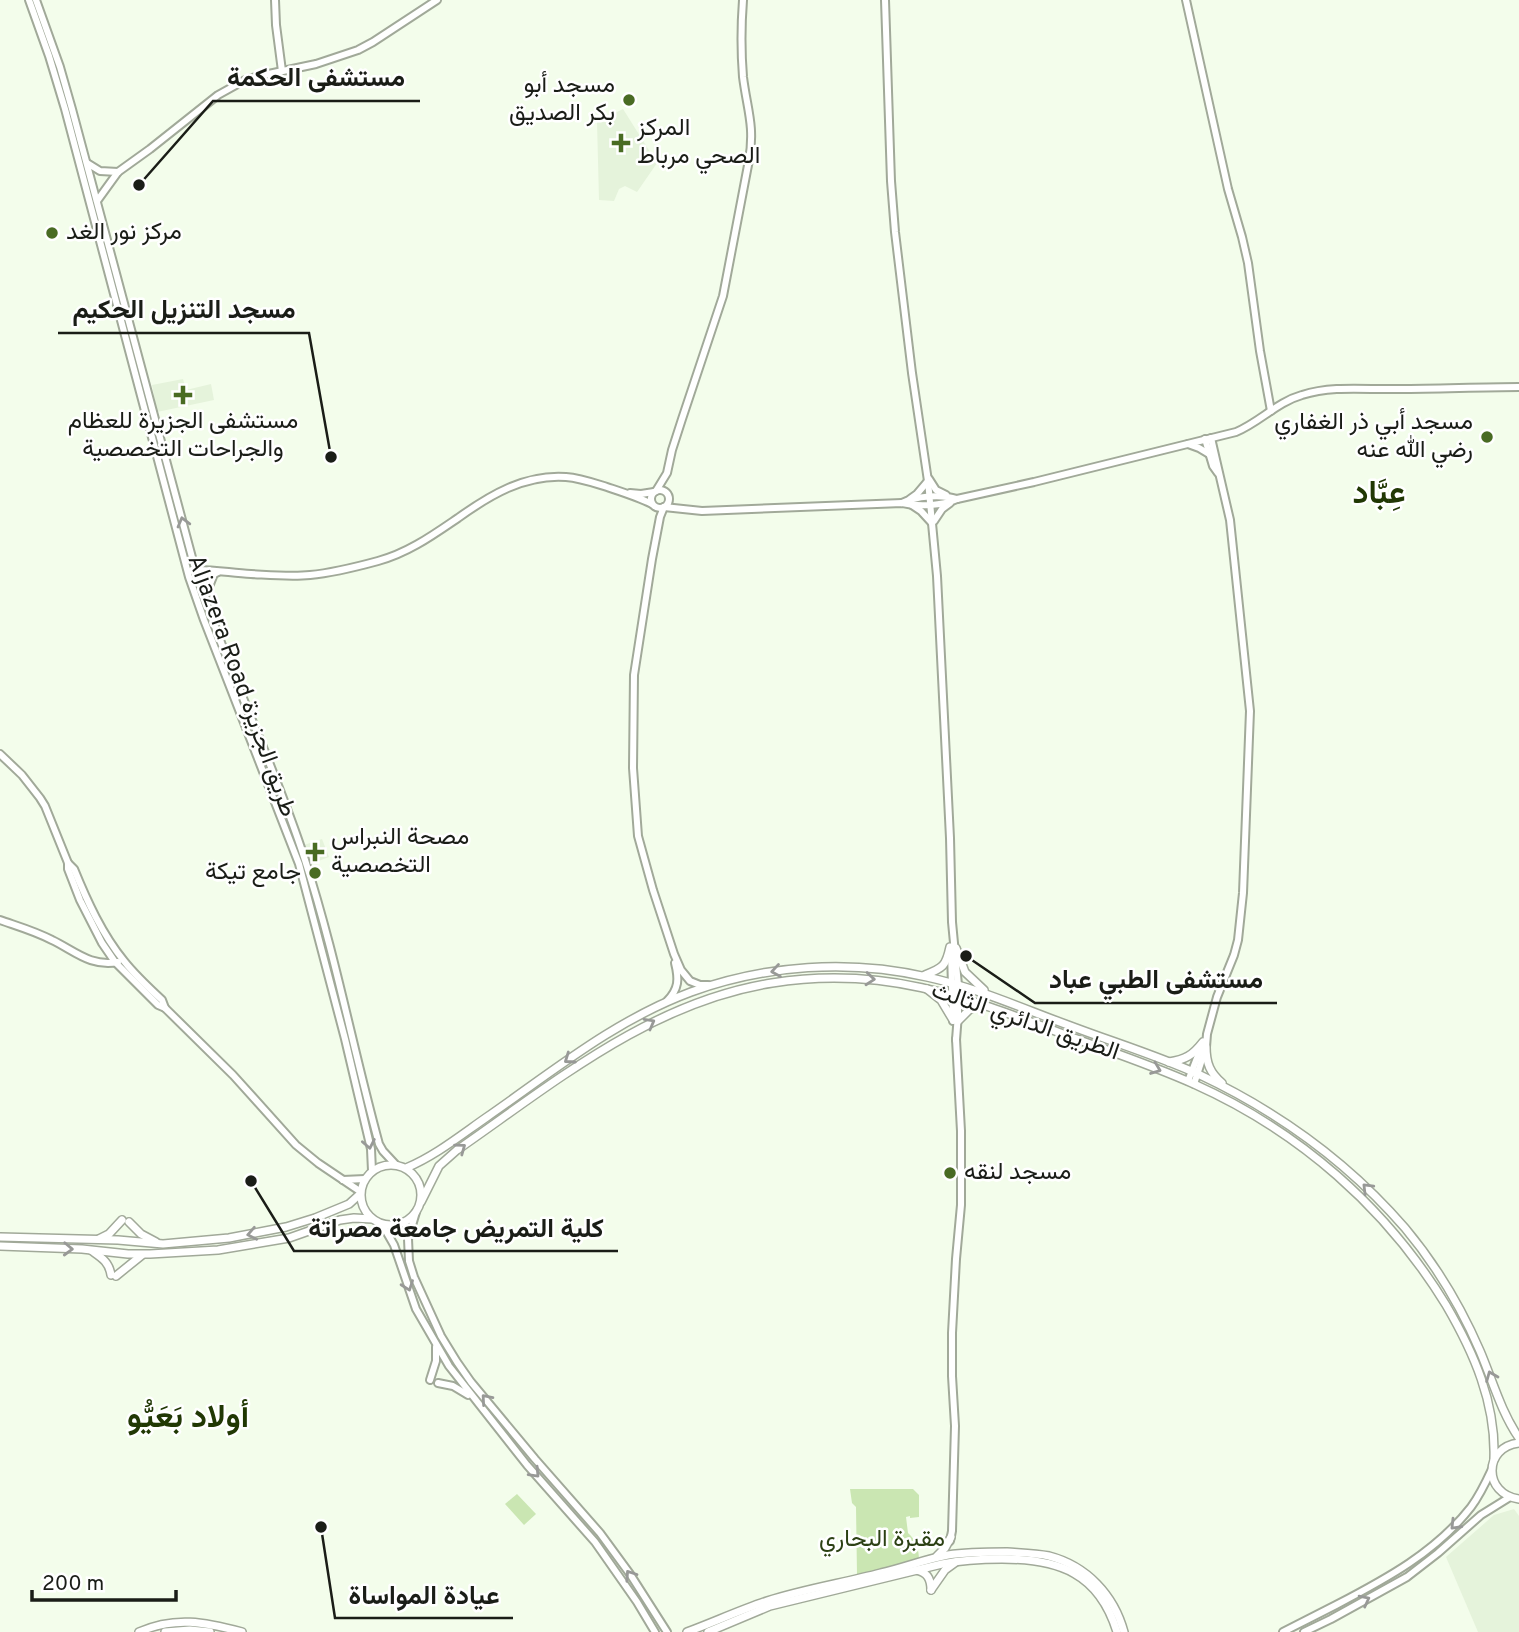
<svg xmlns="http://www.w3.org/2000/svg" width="1519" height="1632" font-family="Overpass,Vazirmatn,sans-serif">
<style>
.built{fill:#e5f3db}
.green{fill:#cae6b2}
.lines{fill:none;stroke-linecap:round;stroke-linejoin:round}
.secondary-casing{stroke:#a1a999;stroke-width:10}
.primary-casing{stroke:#a1a999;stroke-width:10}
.secondary{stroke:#fff;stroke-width:6}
.primary{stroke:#fff;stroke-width:7}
.oneway{stroke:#989997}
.poi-dot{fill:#496b23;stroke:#fff;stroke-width:2.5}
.labels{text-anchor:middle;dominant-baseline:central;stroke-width:5;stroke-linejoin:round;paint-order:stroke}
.poi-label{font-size:24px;fill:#1a1d17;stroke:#fff;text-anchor:start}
.street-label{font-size:24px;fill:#1a1d17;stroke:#fff}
.park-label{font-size:24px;fill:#2c4114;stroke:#fff}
.district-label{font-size:32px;font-weight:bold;fill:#213804;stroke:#fff}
.leader{fill:none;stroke:#1a1d17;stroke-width:2.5}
.callout-dot{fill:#1a1d17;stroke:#fff;stroke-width:2.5}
.callout-label{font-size:26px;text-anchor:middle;font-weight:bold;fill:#1a1d17;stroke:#fff;stroke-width:5;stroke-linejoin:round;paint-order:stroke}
</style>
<rect width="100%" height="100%" fill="#f3fdeb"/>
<g class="built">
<polygon points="623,109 657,163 637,192 625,186 619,189 614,201 599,200 597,122"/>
<polygon points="183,379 186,390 211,384 214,400 157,412 152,385"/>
<polygon points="322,839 329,857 308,865 301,846"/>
<polygon points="1514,1509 1519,1516 1519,1632 1478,1632 1446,1557 1494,1515"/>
</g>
<g class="green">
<path d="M850 1489H913L919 1495V1517L910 1518V1516L906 1517 908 1533C916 1540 919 1549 919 1560L857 1575 856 1507 852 1503Z"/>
<polygon points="517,1494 536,1514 524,1525 505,1504"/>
</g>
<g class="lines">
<defs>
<g id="secondary">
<polyline points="29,0 49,56 65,109 189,577 204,620 299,864 345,1039 371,1149 372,1171"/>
<path d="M36 0 60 67 72 109 197 576C228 672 274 763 305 860 335 953 353 1049 379 1144L383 1151 396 1165"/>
<polyline points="275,0 276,25 282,71"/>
<polyline points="885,0 891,181 895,232 912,373 928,481 937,576 950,838 952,922 958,985 958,1014 956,1040"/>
<polyline points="1186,0 1228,189 1242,237 1248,263 1260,351 1271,411"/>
<polyline points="87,163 100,171 118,172"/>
<polyline points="97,201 118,172 150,149 218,95 245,80 259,76 316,64 358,50 373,42 437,0"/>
<polyline points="1205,439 1213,466 1218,473"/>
<polyline points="1188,444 1199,448 1209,454"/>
<polyline points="929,479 936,490 946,495"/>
<circle cx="660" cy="499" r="9"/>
<path d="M656 491 667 473 672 450 682 419 723 296 749 160C755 126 747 109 743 77 741 52 741 26 743 0"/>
<polyline points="630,493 641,494 654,492"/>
<polyline points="910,499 917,494 928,481"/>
<path d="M902 503C916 496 941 494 957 499"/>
<polyline points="912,505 921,511 932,523"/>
<path d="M664 507 702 511 902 503C918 507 942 506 957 499L1034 482 1236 432C1260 422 1277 402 1302 395 1334 385 1367 390 1399 389 1439 389 1479 387 1519 387"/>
<polyline points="664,507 660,517 652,559 634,675 633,768 638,836 653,890 674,954 681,970 690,981 700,985 708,985"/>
<polyline points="934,521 942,509 950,503"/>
<path d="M192 570C212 569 231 573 251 574 270 575 291 577 310 575 332 573 356 567 378 561 408 553 433 535 458 518 490 495 525 474 566 477 580 478 594 483 607 487 622 492 638 497 652 504"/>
<polyline points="196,576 214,574 218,572"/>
<polyline points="205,597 214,574"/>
<polyline points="0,754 22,775 40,798 45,806 68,863 68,869 80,900 102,943 115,962 158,1005 165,1008 233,1075 296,1145 318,1163 361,1192"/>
<path d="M68 863 74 869C87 901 102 934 124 961 135 975 149 988 162 1000L165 1008"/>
<path d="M0 920C17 926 35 931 52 940 75 951 90 967 118 962"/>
<polyline points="951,952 953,1021"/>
<path d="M667 1001C679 989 679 979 675 963"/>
<polyline points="1188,1081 1202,1045"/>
<polyline points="1194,1084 1206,1047 1207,1034 1217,997 1234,955 1238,940 1243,893 1250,711 1230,520 1211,438"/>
<polyline points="343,1180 365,1179"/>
<polyline points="416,1212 408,1239 409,1261 414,1277 441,1336 457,1362 471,1382 535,1459 600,1533 630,1574 667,1632"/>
<polyline points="382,1224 394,1245 416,1309 449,1366 527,1465 595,1542 637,1602 655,1632"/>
<polyline points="430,1380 436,1361 436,1347"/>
<polyline points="438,1383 453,1386 468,1395"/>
<polyline points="950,1541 952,1531 955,1426 952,1376 952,1333 956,1259 961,1205 961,1131 956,1039"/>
<path d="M1283 1632C1301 1623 1318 1614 1336 1605 1386 1579 1436 1552 1471 1507 1480 1495 1486 1482 1492 1469"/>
<polyline points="1304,1632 1331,1619 1407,1577 1438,1553 1481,1515 1510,1497"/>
</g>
<g id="primary">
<polyline points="956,948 965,972 984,990"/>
<path d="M925 975C943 968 946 966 950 947"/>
<polyline points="927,989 941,1000 953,1020"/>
<polyline points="958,1021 970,1009 983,1005"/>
<path d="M1206 1047C1206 1063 1210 1073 1222 1083"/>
<path d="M1169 1062C1185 1060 1193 1055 1203 1042"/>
<circle cx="391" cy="1195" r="30"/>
<path d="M406 1168C435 1156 461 1135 487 1117 552 1072 615 1020 691 992 766 965 849 959 927 977 978 988 1026 1010 1076 1028 1116 1043 1158 1056 1198 1074 1277 1111 1348 1162 1405 1228 1436 1265 1461 1307 1480 1351 1492 1379 1501 1412 1519 1438"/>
<path d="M421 1202 439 1166 457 1150C555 1082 651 1002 772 983 886 965 968 998 1071 1037 1112 1052 1154 1066 1194 1084 1299 1131 1386 1207 1446 1305 1474 1353 1496 1403 1494 1459"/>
<polyline points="129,1222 141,1234 156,1242"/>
<polyline points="0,1237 118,1240 163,1244 229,1238 286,1227 315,1218 349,1204 360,1194"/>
<polyline points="99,1239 109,1234 122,1220"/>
<polyline points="0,1246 82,1249 128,1254 150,1254 218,1250 289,1238 340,1220 354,1218 372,1219"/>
<path d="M92 1251C102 1258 109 1262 111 1275"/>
<polyline points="116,1276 142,1255"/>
<path d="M1519 1443C1483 1447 1483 1494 1519 1499"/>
<polyline points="937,1556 945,1548 951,1537"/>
<path d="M916 1570C928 1572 931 1580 931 1590"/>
<polyline points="931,1590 945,1570 956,1562"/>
<path d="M139 1632C175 1616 205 1622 242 1632"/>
<polyline points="165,1632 190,1630 210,1632"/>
<path d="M687 1632C714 1622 740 1610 767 1601 804 1589 843 1583 881 1573 903 1568 926 1559 948 1555 967 1552 987 1552 1007 1552 1021 1553 1035 1553 1049 1556 1087 1566 1114 1595 1124 1632"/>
<path d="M708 1632 770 1606 942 1564C962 1560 982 1559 1002 1559 1059 1559 1099 1573 1117 1632"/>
</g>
</defs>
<use href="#secondary" class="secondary-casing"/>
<use href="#primary" class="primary-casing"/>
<use href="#secondary" class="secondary"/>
<use href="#primary" class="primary"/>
</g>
<defs><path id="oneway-chevron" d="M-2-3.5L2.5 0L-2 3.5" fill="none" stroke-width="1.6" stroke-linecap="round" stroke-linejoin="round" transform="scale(1.75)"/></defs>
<g class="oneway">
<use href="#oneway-chevron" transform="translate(183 522) rotate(-105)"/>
<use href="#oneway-chevron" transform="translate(776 971) rotate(171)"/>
<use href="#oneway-chevron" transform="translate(870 979) rotate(5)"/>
<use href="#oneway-chevron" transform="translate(650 1023) rotate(-29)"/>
<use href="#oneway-chevron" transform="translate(569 1059) rotate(145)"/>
<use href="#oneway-chevron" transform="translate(1156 1069) rotate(21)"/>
<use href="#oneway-chevron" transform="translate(369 1144) rotate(79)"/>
<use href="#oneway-chevron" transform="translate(461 1148) rotate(-36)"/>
<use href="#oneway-chevron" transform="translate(1367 1188) rotate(-135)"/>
<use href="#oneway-chevron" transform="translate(252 1234) rotate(169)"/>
<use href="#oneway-chevron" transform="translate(68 1249) rotate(2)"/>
<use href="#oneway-chevron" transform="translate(408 1286) rotate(70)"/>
<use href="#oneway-chevron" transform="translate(1491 1376) rotate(-112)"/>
<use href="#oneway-chevron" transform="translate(486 1399) rotate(-131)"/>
<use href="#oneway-chevron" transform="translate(535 1473) rotate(47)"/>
<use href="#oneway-chevron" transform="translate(1455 1525) rotate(134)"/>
<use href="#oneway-chevron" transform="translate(630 1575) rotate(-124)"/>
<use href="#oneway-chevron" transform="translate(1365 1600) rotate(-27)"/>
</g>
<g class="poi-dot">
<circle cx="629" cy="100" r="7"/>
<path d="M617.5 132.5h7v7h7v7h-7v7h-7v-7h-7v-7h7z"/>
<circle cx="52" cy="233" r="7"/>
<path d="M179.5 384.5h7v7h7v7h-7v7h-7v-7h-7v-7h7z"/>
<circle cx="1487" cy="437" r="7"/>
<path d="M311.5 841.5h7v7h7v7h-7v7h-7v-7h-7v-7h7z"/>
<circle cx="315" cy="873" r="7"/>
<circle cx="950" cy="1173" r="7"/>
</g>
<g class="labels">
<g class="poi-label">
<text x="615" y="86" text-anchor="end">مسجد أبو<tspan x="615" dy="28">بكر الصديق</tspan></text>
<text x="637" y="129">المركز<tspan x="637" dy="28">الصحي مرباط</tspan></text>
<text x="66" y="233">مركز نور الغد</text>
<text x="183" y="422" text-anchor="middle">مستشفى الجزيرة للعظام<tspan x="183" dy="28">والجراحات التخصصية</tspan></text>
<text x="1473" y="423" text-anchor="end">مسجد أبي ذر الغفاري<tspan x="1473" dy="28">رضي الله عنه</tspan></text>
<text x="331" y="838">مصحة النبراس<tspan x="331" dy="28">التخصصية</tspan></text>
<text x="301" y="873" text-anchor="end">جامع تيكة</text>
<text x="964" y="1173">مسجد لنقه</text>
</g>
<g class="street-label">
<text transform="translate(241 686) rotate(70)">Aljazera Road طريق الجزيزة</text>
<text transform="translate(1025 1022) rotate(19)">الطريق الدائري الثالث</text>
</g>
<g class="park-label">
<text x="882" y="1540">مقبرة البحاري</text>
</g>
<g class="district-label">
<text x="1379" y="495">عِبَّاد</text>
<text x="188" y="1419">أولاد بَعَيُّو</text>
</g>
</g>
<path class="leader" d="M139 185L213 101H420M331 457L309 333H58M966 956L1035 1003H1277M251 1181L294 1251H618M321 1527L335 1618H513"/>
<g class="callout-dot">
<circle cx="139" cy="185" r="7"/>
<circle cx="331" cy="457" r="7"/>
<circle cx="966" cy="956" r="7"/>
<circle cx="251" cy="1181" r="7"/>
<circle cx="321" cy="1527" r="7"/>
</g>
<g class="callout-label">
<text x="316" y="86">مستشفى الحكمة</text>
<text x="184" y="318">مسجد التنزيل الحكيم</text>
<text x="1156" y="988">مستشفى الطبي عباد</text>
<text x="456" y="1237">كلية التمريض جامعة مصراتة</text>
<text x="424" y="1604">عيادة المواساة</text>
</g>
<path d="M32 1590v10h144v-10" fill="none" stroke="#1a1d17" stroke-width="3.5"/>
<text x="42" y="1590" font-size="21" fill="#1a1d17" stroke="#ffffff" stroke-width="5" paint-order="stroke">200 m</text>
</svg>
